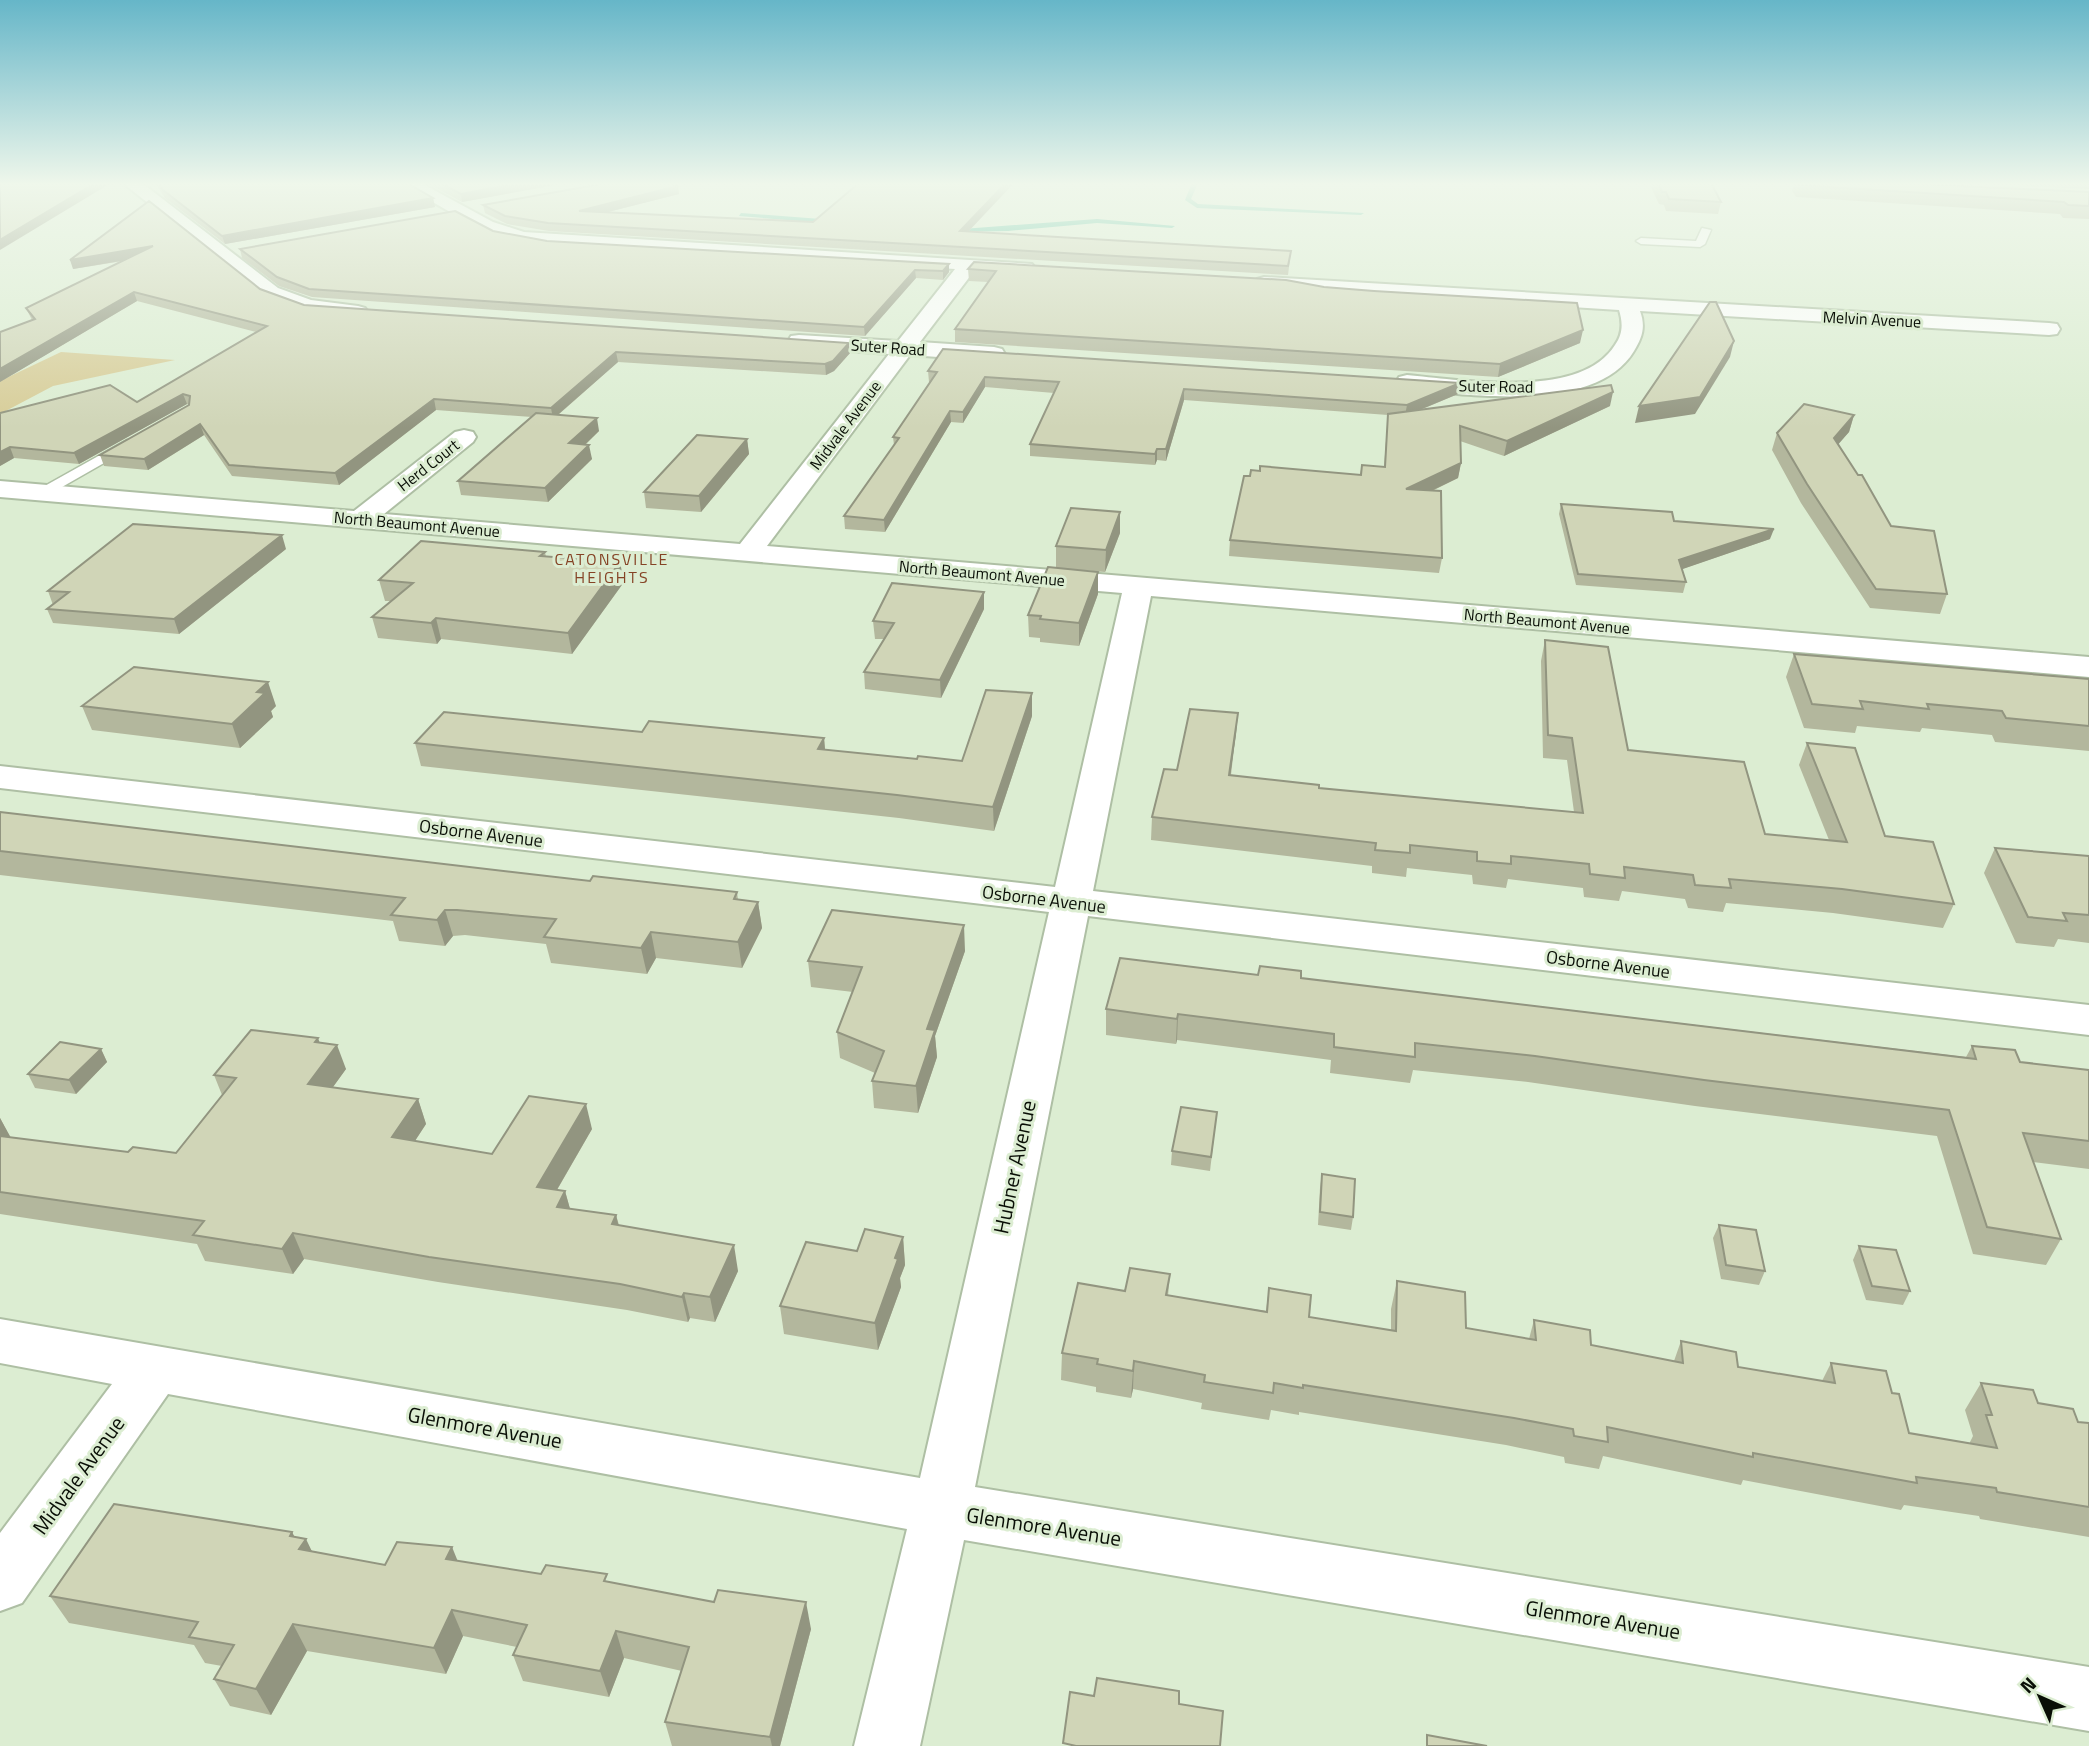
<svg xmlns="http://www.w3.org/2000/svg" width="2089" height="1746" font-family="'Titillium Web',sans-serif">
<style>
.green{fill:#d7cc97}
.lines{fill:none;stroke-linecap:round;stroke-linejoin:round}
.stream{fill:#44b997;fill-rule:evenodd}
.lane-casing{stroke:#aebfa4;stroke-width:3}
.street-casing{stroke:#aebfa4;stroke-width:4}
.lane{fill:#fff;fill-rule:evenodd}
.street{fill:#fff;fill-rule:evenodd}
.wall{fill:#b3b79d}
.shaded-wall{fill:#929580}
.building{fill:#d0d5b7;stroke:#929580;stroke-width:2}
.labels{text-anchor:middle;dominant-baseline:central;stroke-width:6;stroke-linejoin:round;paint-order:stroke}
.far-street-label{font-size:16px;fill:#090e06;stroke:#dcedd2}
.far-neighbourhood-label{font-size:16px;letter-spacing:2px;fill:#854325;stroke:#dcedd2}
.street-label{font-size:18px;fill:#090e06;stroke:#dcedd2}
.near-street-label{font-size:21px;fill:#090e06;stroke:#dcedd2}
</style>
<rect width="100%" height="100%" fill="#dcedd2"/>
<polygon class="green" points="61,352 175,360 53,386 0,414 0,381"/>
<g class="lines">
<g class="stream">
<polygon points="1192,183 1198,183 1191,199 1198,204 1364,213 1361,215 1197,208 1185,200"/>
<polygon points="741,213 834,220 837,222 834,224 739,216"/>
<polygon points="1097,219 1175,226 1172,228 1097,223 1008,231 952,232 949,230"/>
</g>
<defs>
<g id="lane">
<polygon points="1702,228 1711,230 1705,244 1700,247 1641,244 1636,241 1641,238 1696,241"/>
<polygon points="127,440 134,444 132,447 48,495 42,497 34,492"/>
</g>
<g id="street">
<polygon points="123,183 142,183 278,288 311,300 358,306 365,308 368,312 365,316 358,318 307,312 264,296"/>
<polygon points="400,183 421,183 493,222 524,232 1032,264 1035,268 1032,272 1025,274 974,271 920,342 994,347 1002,349 1005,354 1002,359 994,361 910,355 767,546 2089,657 2089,677 1151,596 1093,891 2089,1005 2089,1035 1088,916 975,1487 2089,1667 2089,1731 964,1540 920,1746 854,1746 907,1529 168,1394 22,1603 0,1611 0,1533 112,1384 0,1363 0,1319 920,1478 1049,912 0,788 0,766 1055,887 1122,593 0,497 0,481 354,511 455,432 464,430 473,432 476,437 473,442 384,514 740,544 889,354 799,347 791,346 788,341 791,336 799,335 898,341 955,269 522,242 481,230"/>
<path d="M1264 277 2049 323 2057 324 2060 329 2057 334 2049 335 1640 311C1646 327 1642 338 1634 351 1596 414 1470 395 1407 389L1399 387 1396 382 1399 377 1407 375C1463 380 1581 400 1615 345 1623 334 1623 323 1619 310L1257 287 1254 283 1257 279Z"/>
</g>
</defs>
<use href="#lane" class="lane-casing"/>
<use href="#street" class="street-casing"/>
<use href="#lane" class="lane"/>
<use href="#street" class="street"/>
</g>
<g class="wall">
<polygon points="155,183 407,183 433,198 435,207 225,244 165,198"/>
<polygon points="427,183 566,183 462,202"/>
<polygon points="859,183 1014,183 968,232 1291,251 1288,275 549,231 507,224 485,213 483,205 678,186 679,194 608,212 813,222"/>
<polygon points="1649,183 1711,183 1721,202 1718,214 1666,211 1664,205 1659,204"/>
<polygon points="1794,183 1897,183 2089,192 2089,219 2063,218 2060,214 1796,197 1792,191"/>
<polygon points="1966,183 2089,183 2089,189"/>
<polygon points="149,201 260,289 304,305 850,353 834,371 826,375 618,362 558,415 599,431 585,445 592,459 548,502 461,495 458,481 532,417 436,410 339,485 232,476 204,435 148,470 104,466 100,455 189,405 187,404 79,464 14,458 0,466 0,413 137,402 256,332 137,301 0,382 0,332 32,320 26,308 123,261 73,269"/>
<polygon points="493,231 547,241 949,264 949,272 943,280 916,278 865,336 312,297 279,286 242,258 240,249"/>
<polygon points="974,262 1580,343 1498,377 955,342 955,329 988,282 969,281 968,269"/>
<polygon points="928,371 1458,394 1420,410 1610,406 1504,456 1460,441 1461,463 1458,478 1432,491 1442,558 1439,573 1229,556 1230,540 1360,474 1362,465 1384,467 1388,415 1184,400 1166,461 1157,460 1155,465 1030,456 1030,444 1054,393 985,387 963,423 951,422 885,532 845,529 844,516 894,445 893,437 930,382 929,382"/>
<polygon points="1854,415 1849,432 1838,444 1891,526 1947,594 1940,614 1870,608 1801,503 1772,450 1777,433"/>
<polygon points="747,439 749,454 701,512 646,508 644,492"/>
<polygon points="1561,504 1674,521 1770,539 1682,569 1686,582 1683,593 1576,585 1559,514"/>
<polygon points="1120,512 1120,533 1105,572 1056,568 1056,546"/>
<polygon points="286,549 179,634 53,623 47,609 53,605 48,591"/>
<polygon points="545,552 546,557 624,582 572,654 441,639 437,644 378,638 372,617 392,601 385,601 379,580"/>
<polygon points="984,592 984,609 941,698 865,689 864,672 884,639 875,639 873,621"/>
<polygon points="1098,594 1079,646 1040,642 1040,638 1029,637 1028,615"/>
<polygon points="1545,640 1628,750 1765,834 1829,840 1799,765 1807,743 1885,836 1954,904 1943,928 1833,913 1726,903 1723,912 1688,908 1685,899 1622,891 1619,901 1584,897 1583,888 1508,879 1506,888 1473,884 1472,875 1407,868 1406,877 1372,873 1372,866 1151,840 1152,817 1177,770 1238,713 1231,775 1319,788 1574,812 1567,760 1543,758 1541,661"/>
<polygon points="1794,654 2089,679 2089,751 1995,742 1992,735 1922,728 1920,732 1857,726 1855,733 1804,728 1786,677"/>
<polygon points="82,706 276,706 271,711 273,717 240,748 92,730"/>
<polygon points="1032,716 994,831 899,818 421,766 415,743 642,732 824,738 825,750 917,759 962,761"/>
<polygon points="0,812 590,881 737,892 738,900 758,902 762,928 742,968 656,958 647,974 551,963 546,944 465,935 453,936 445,946 399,941 393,921 0,875"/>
<polygon points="1995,848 2089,856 2089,943 2058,939 2054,947 2016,943 1984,873"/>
<polygon points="965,951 935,1036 937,1057 918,1113 874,1108 872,1081 875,1073 840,1058 837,1032 853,992 811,987 808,961"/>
<polygon points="1258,975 1301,978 1966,1057 1972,1046 2020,1062 2089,1070 2089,1169 2033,1162 2061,1239 2046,1265 1973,1254 1937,1136 1695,1106 1528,1082 1413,1070 1410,1083 1330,1073 1331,1060 1177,1040 1176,1044 1106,1035 1106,1009"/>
<polygon points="319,1043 346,1069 333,1087 418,1099 426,1124 415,1141 492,1154 592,1129 557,1190 565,1191 570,1209 616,1215 619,1225 738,1271 715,1322 690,1318 688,1322 627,1310 438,1282 304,1259 293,1274 205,1261 197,1244 0,1214 0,1118 10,1137 128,1152 176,1153 222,1095 214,1075"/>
<polygon points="101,1049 107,1062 76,1094 35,1088 28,1074"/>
<polygon points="1217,1112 1210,1171 1171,1165 1172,1151"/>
<polygon points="1322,1174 1353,1217 1351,1230 1318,1225 1320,1188"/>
<polygon points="1719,1225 1765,1271 1759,1285 1721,1279 1713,1238"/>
<polygon points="903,1237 905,1265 900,1278 901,1287 878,1350 784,1334 780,1306 857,1251"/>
<polygon points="1859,1246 1910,1291 1903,1305 1866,1300 1853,1260"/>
<polygon points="1170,1274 1168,1296 1266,1311 1269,1288 1309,1317 1391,1331 1391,1309 1397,1281 1466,1328 1529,1339 1534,1320 1591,1345 1674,1361 1681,1341 1738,1367 1822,1381 1831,1363 1892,1393 1909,1433 1970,1443 1970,1442 1973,1436 1965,1410 1981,1383 2038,1403 2078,1422 2089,1423 2089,1537 1980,1519 1979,1516 1904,1505 1901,1510 1743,1480 1741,1485 1603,1456 1599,1469 1565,1463 1564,1457 1506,1445 1299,1412 1299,1415 1271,1410 1269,1420 1201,1409 1202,1403 1133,1389 1131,1398 1096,1392 1096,1387 1061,1380 1062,1353 1125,1291"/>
<polygon points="292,1532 294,1536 312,1551 385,1565 458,1561 541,1574 609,1582 811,1629 780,1746 672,1746 665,1722 682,1671 624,1658 609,1697 523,1681 513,1655 517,1647 463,1636 446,1674 307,1651 271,1715 230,1706 214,1679 222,1666 205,1663 194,1645 69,1623 50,1596"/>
</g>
<g class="shaded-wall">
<polygon points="95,183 111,183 0,250 0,240"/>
<polygon points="520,183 566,183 462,202 461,194"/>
<polygon points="1006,183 1014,183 960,240 960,231"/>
<polygon points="678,186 679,194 580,219 579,211"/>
<polygon points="433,198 435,207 225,244 222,236"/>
<polygon points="153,246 156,255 73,269 70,260"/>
<polygon points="949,264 949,272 943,280 943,271"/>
<polygon points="915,270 916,278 865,336 864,327"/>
<polygon points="134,292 137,301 0,382 0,369"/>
<polygon points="1583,330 1580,343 1498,377 1500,364"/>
<polygon points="1734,341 1730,357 1695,414 1635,423 1639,406"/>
<polygon points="849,343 850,353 834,371 826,375 825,364"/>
<polygon points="616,352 618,362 553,419 551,408"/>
<polygon points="985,377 985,387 963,423 963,412"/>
<polygon points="1460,383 1458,394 1405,416 1407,405"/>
<polygon points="1184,389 1184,400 1166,461 1166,449"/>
<polygon points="1613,392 1610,406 1504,456 1507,441"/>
<polygon points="183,394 187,404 79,464 74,453"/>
<polygon points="434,399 436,410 339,485 335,473"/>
<polygon points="950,411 951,422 885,532 884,520"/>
<polygon points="1854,415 1849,432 1829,455 1834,438"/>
<polygon points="597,418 599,431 572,457 569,443"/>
<polygon points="200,424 204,435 148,470 144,459"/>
<polygon points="747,439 749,454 701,512 699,496"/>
<polygon points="589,445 592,459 548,502 545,488"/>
<polygon points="10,447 14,458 0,466 0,452"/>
<polygon points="1157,449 1157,460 1155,465 1155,454"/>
<polygon points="1461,463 1458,478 1404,504 1406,489"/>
<polygon points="1120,512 1120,533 1105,572 1106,550"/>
<polygon points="1774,529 1770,539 1677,571 1679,560"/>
<polygon points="282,535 286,549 179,634 174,619"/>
<polygon points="620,562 624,582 572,654 568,633"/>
<polygon points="1098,572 1098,594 1079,646 1079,623"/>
<polygon points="984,592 984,609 941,698 940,680"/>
<polygon points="436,618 441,639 437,644 431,623"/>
<polygon points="268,682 276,706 271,711 273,717 240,748 232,724 257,692"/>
<polygon points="1032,693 1032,716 994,831 993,807"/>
<polygon points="1238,713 1236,735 1227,798 1229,775"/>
<polygon points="824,738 826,761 818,749"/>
<polygon points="758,902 762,928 742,968 738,942"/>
<polygon points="445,910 453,936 445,946 437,920"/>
<polygon points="964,925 965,951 935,1036 937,1057 918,1113 916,1086 927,1029"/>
<polygon points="651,932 656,958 647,974 641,948"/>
<polygon points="1178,1014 1177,1040 1176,1044 1177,1019"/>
<polygon points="318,1038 326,1060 337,1045 346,1069 317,1109 308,1084 315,1042"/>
<polygon points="101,1049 107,1062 76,1094 69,1080"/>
<polygon points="418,1099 426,1124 401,1162 392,1137"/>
<polygon points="586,1104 592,1129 544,1212 537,1187"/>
<polygon points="0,1118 11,1138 0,1149"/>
<polygon points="565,1191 572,1216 557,1207"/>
<polygon points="616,1215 622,1240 612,1224"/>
<polygon points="293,1233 304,1259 293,1274 282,1249"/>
<polygon points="903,1237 905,1265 900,1278 901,1287 878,1350 875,1323 895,1258"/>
<polygon points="734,1245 738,1271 715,1322 710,1297"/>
<polygon points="684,1293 690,1318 688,1322 682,1297"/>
<polygon points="1134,1361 1133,1389 1131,1398 1133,1371"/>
<polygon points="292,1532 300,1548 306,1539 319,1566 305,1561 290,1536"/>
<polygon points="452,1547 463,1574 446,1559"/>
<polygon points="806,1602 811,1629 780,1746 772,1746 770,1737"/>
<polygon points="452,1610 463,1636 446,1674 434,1648"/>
<polygon points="293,1624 307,1651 271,1715 256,1689"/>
<polygon points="616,1631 624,1658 609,1697 600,1671"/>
</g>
<g class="building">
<polygon points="0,183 95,183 0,240"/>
<polygon points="158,183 407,183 433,198 222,236 163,190"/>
<polygon points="440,183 520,183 461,194"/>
<polygon points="607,183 669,183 678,186 579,211 813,222 859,183 1006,183 960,231 1291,251 1288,266 548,223 505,216 483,205"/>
<polygon points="1658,183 1711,183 1721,202 1669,199 1666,192 1662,192"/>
<polygon points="1798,183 1897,183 2089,192 2089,206 2068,205 2064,202 1799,185"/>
<polygon points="149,201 260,289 304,305 849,343 833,361 825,364 616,352 551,408 434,399 335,473 229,465 200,424 144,459 100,455 189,405 190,396 183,394 74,453 10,447 0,452 0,413 110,385 137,402 267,326 134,292 0,369 0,332 35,319 26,308 153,246 70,260"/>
<polygon points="455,211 493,231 547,241 949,264 943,271 915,270 864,327 309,289 277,277 240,249"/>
<polygon points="974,262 1286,280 1324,287 1374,291 1577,303 1583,330 1500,364 955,329 996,271 968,269"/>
<polygon points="1710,302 1716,302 1734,341 1700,397 1639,406"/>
<polygon points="943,349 1460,383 1407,405 1184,389 1166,449 1157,449 1155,454 1030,444 1059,382 985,377 963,412 950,411 884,520 844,516 899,438 893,437 937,372 928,371"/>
<polygon points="1611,385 1613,392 1507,441 1460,426 1461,463 1406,489 1441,491 1442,558 1230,540 1244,476 1250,476 1251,470 1260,471 1260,466 1361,475 1362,465 1385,467 1388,414"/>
<polygon points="1804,404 1854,415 1834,438 1858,475 1862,475 1891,526 1934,531 1947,594 1876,589 1807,484 1777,433"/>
<polygon points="536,413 597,418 569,443 589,445 545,488 458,481"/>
<polygon points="697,435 747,439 699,496 644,492"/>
<polygon points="1561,504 1672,512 1674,521 1774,529 1679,560 1686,582 1578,574"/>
<polygon points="1071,508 1120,512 1106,550 1056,546"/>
<polygon points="133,524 282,535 174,619 47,609 69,592 48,591"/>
<polygon points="421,541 545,552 540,556 620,562 568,633 436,618 431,623 372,617 413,583 379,580"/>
<polygon points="1048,567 1098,572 1079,623 1040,619 1041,616 1028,615"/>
<polygon points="892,583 984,592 940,680 864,672 894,623 873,621"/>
<polygon points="1545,640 1608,647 1628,750 1744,762 1765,834 1847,842 1807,743 1855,748 1885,836 1933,842 1954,904 1842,889 1729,879 1731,888 1695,885 1693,875 1624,867 1625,878 1590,874 1589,864 1511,856 1511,864 1477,861 1477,852 1410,845 1410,853 1375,850 1376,843 1152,817 1164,769 1177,770 1190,709 1238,713 1229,775 1319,785 1319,788 1583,813 1572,738 1548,735"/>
<polygon points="1794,654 2089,679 2089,726 2006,718 2002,711 1927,704 1929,709 1860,701 1863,709 1812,704"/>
<polygon points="134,667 268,682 257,692 265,693 232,724 82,706"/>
<polygon points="986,690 1032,693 993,807 897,795 415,743 444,712 642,732 649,721 824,738 818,749 917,759 918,756 962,761"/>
<polygon points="0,812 590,881 593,876 737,892 734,899 758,902 738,942 651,932 641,948 544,937 556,919 457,910 445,910 437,920 391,915 405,898 0,851"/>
<polygon points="1995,848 2089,856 2089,915 2063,913 2067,921 2028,917"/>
<polygon points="832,910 964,925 927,1029 935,1030 916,1086 872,1081 884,1051 837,1032 862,967 808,961"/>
<polygon points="1120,958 1258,975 1260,966 1301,971 1301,978 1976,1059 1972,1046 2015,1050 2020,1062 2089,1070 2089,1141 2023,1133 2061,1239 1987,1227 1949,1110 1704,1080 1535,1056 1415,1043 1415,1057 1334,1047 1334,1034 1178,1014 1177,1019 1106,1009"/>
<polygon points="251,1030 318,1038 315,1042 337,1045 308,1084 418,1099 392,1137 492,1154 529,1096 586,1104 537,1187 565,1191 557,1207 616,1215 612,1224 734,1245 710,1297 684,1293 682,1297 620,1284 429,1257 293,1233 282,1249 193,1235 204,1221 0,1192 0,1136 128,1152 133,1147 176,1153 236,1078 214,1075"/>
<polygon points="60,1042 101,1049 69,1080 28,1074"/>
<polygon points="1181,1107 1217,1112 1211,1157 1172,1151"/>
<polygon points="1322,1174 1355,1179 1353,1217 1320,1212"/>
<polygon points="1719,1225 1756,1230 1765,1271 1726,1265"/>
<polygon points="865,1229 903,1237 895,1258 898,1259 875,1323 780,1306 806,1242 857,1251"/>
<polygon points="1859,1246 1896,1250 1910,1291 1872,1286"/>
<polygon points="1130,1268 1170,1274 1166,1295 1267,1312 1269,1288 1311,1295 1309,1317 1396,1331 1397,1281 1465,1292 1466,1328 1536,1340 1534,1320 1590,1330 1591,1345 1683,1363 1681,1341 1736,1352 1738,1367 1835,1383 1831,1363 1886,1371 1892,1393 1899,1394 1909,1433 1997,1448 1986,1415 1992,1415 1981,1383 2033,1390 2038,1403 2073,1409 2078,1422 2089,1423 2089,1507 1997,1492 1996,1488 1916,1477 1917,1483 1753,1453 1753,1457 1607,1427 1608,1442 1574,1436 1573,1429 1514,1418 1303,1385 1303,1388 1274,1383 1273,1393 1204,1382 1205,1375 1134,1361 1133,1371 1097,1364 1098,1359 1062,1353 1078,1283 1125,1291"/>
<polygon points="114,1504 292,1532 290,1536 306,1539 299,1549 385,1565 397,1542 452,1547 446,1559 541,1574 546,1565 607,1574 604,1581 714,1602 718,1590 806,1602 770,1737 665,1722 689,1647 616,1631 600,1671 513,1655 527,1625 452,1610 434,1648 293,1624 256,1689 214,1679 234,1645 189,1637 198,1622 50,1596"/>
<polygon points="1097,1678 1179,1691 1179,1704 1223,1711 1220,1746 1076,1746 1063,1743 1070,1692 1094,1696"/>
<polygon points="1427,1735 1487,1746 1427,1746"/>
</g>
<linearGradient id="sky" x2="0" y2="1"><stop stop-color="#66b6c8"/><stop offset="0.43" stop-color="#eff7eb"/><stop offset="1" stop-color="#eff7eb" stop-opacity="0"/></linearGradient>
<rect width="2089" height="428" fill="url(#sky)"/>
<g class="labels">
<g class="far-street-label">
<text transform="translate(1872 319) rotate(3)">Melvin Avenue</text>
<text transform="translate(888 347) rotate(4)">Suter Road</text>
<text transform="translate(1496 386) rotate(1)">Suter Road</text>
<text transform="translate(845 425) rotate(-53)">Midvale Avenue</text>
<text transform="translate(428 465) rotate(-38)">Herd Court</text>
<text transform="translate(417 524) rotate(5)">North Beaumont Avenue</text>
<text transform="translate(982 573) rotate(5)">North Beaumont Avenue</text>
<text transform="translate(1547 621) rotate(5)">North Beaumont Avenue</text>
</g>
<g class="far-neighbourhood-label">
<text x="612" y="559">CATONSVILLE<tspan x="612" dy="18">HEIGHTS</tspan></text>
</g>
<g class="street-label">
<text transform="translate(481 833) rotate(7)">Osborne Avenue</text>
<text transform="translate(1044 899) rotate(7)">Osborne Avenue</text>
<text transform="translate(1608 964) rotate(7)">Osborne Avenue</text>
</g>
<g class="near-street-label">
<text transform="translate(1014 1167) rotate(-78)">Hubner Avenue</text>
<text transform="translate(485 1427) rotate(10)">Glenmore Avenue</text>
<text transform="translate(78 1475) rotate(-54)">Midvale Avenue</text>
<text transform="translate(1044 1526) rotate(9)">Glenmore Avenue</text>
<text transform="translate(1603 1619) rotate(9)">Glenmore Avenue</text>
</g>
</g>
<g transform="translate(2040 1697) rotate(315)" stroke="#dcedd2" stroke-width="5" paint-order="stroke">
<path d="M0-5L12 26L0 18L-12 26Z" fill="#090e06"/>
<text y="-10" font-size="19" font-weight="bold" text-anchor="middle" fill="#090e06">N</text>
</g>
</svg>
